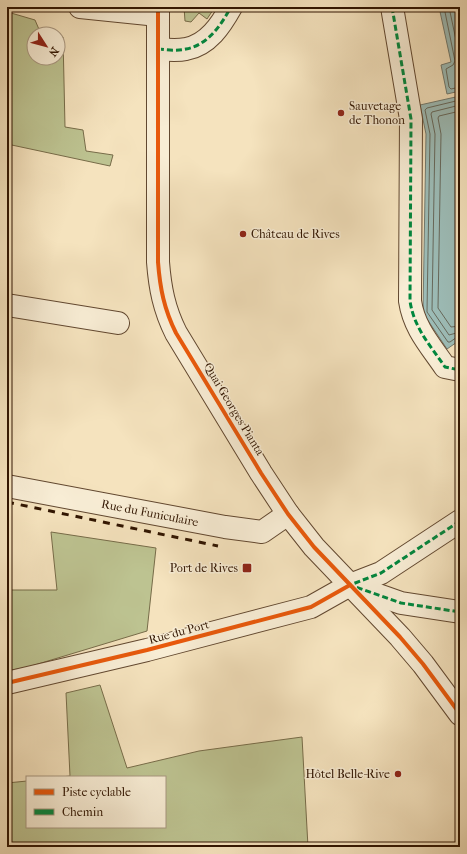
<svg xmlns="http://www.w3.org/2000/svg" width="467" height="854" font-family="'IM FELL French Canon',serif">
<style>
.green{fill:#bdc391;stroke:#776c49}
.water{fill:#9dbdb8;stroke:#727a6f}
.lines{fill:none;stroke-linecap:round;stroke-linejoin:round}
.shore{stroke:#67695c;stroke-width:1}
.pedestrian-casing{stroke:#624830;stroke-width:24}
.minor-casing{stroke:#624830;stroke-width:24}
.pedestrian{stroke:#f8edd5;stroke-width:22}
.minor{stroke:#f8edd5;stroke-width:22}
.rail{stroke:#311501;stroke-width:3;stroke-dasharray:7 7;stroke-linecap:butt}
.quiet{stroke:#00873e;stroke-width:3;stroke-dasharray:6 3;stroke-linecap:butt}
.cycleway-casing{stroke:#f8edd5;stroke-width:6}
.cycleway{stroke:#e8590c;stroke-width:4}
.poi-dot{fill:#8f2418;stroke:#f8edd5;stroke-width:1.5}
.labels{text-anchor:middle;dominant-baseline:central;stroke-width:3;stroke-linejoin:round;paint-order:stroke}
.poi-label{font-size:12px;fill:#311501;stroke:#f8edd5;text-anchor:start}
.street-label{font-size:12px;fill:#311501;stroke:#f8edd5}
</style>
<rect width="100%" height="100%" fill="#f5e3be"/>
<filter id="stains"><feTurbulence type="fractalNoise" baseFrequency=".005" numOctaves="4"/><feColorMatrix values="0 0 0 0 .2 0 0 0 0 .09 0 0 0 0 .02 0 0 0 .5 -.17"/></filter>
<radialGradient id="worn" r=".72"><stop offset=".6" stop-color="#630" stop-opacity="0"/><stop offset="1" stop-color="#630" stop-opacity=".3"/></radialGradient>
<g class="green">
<polygon points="184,7 215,7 207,19 199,13 191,22 185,21"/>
<polygon points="11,13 35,20 41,34 34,34 34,58 58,58 58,37 63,37 65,127 83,130 86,151 113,155 110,166 7,144 7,69 9,69"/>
<polygon points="51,532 156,548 147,631 28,667 7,671 7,590 57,590"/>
<polygon points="100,685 127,768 199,751 302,737 308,847 7,847 7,783 27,781 27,827 165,827 165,777 61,777 70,776 66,693"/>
</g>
<g class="water">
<polygon points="439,7 460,7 460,91 447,94 441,65 451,62"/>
<polygon points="460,96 460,340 447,349 423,313 426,134 420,105"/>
</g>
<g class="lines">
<g class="shore">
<polyline points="444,7 455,61 453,65 446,69 449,87 451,89 460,87"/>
<polyline points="449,7 460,59"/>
<polyline points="460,100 427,108 425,110 430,134 427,312 448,342 450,342 457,337 460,337"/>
<polyline points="460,105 432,112 431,114 435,134 432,310 449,335 460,332"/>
<polyline points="460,111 439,116 438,118 441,134 438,308 451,327 460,326"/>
</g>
<defs>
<g id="pedestrian">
<path d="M392 7 411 119 410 301C414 328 430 345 445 367L460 370"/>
<polyline points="460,521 381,573 350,585 401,603 460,612"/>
</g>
<g id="minor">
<polyline points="80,7 158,15"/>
<path d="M158 7V262C160 288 164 309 176 333L261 473 288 514 314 547 400 637 423 664 460 714"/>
<path d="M158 49C167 50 177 51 186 49 208 45 221 25 231 7"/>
<polyline points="7,305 118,323"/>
<polyline points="7,486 225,527 262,532 288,514"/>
<polyline points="7,683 147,650 311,607 350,585"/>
</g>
</defs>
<use href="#pedestrian" class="pedestrian-casing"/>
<use href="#minor" class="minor-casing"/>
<use href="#pedestrian" class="pedestrian"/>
<use href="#minor" class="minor"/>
<polyline class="rail" points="7,502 218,546"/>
<g class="quiet">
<path d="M392 7 411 119 410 301C414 328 430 345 445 367L460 370"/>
<path d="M158 49C167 50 177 51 186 49 208 45 221 25 231 7"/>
<polyline points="460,521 381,573 350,585 401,603 460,612"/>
</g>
<defs>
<g id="cycleway">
<path d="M158 7V262C160 288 164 309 176 333L261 473 288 514 314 547 400 637 423 664 460 714"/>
<polyline points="7,683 147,650 311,607 350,585"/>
</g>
</defs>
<use href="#cycleway" class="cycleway-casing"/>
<use href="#cycleway" class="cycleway"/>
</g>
<g class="poi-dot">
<circle cx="341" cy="113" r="4"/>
<circle cx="243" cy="234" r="4"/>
<rect x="242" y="563" width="10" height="10" rx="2"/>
<circle cx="398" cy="774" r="4"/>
</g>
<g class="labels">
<g class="poi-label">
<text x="349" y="106">Sauvetage<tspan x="349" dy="14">de Thonon</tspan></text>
<text x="251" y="234">Château de Rives</text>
<text x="238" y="568" text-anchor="end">Port de Rives</text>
<text x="390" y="774" text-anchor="end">Hôtel Belle-Rive</text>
</g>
<g class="street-label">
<text transform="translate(234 409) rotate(59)">Quai Georges Pianta</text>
<text transform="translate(150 513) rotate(11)">Rue du Funiculaire</text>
<text transform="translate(179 632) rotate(-15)">Rue du Port</text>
</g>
</g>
<rect width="467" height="854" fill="none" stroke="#f5e3be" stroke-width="24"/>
<rect x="8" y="8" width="451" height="838" fill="none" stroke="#311501" stroke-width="2"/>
<rect x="12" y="12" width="443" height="830" fill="none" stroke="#311501"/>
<rect x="26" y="776" width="140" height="52" fill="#f8edd5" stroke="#a89780"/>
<rect x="34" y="789" width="20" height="6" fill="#e8590c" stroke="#a89780"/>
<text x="62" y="796" font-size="12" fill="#311501">Piste cyclable</text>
<rect x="34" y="809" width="20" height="6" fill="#00873e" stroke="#a89780"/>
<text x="62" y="816" font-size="12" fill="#311501">Chemin</text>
<g transform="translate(46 46) rotate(126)"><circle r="19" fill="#f8edd5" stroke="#a89780"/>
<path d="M0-3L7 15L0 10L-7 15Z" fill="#8f2418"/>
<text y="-6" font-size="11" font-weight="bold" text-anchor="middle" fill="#311501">N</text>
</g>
<rect width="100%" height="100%" filter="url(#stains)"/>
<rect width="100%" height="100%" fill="url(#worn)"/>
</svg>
